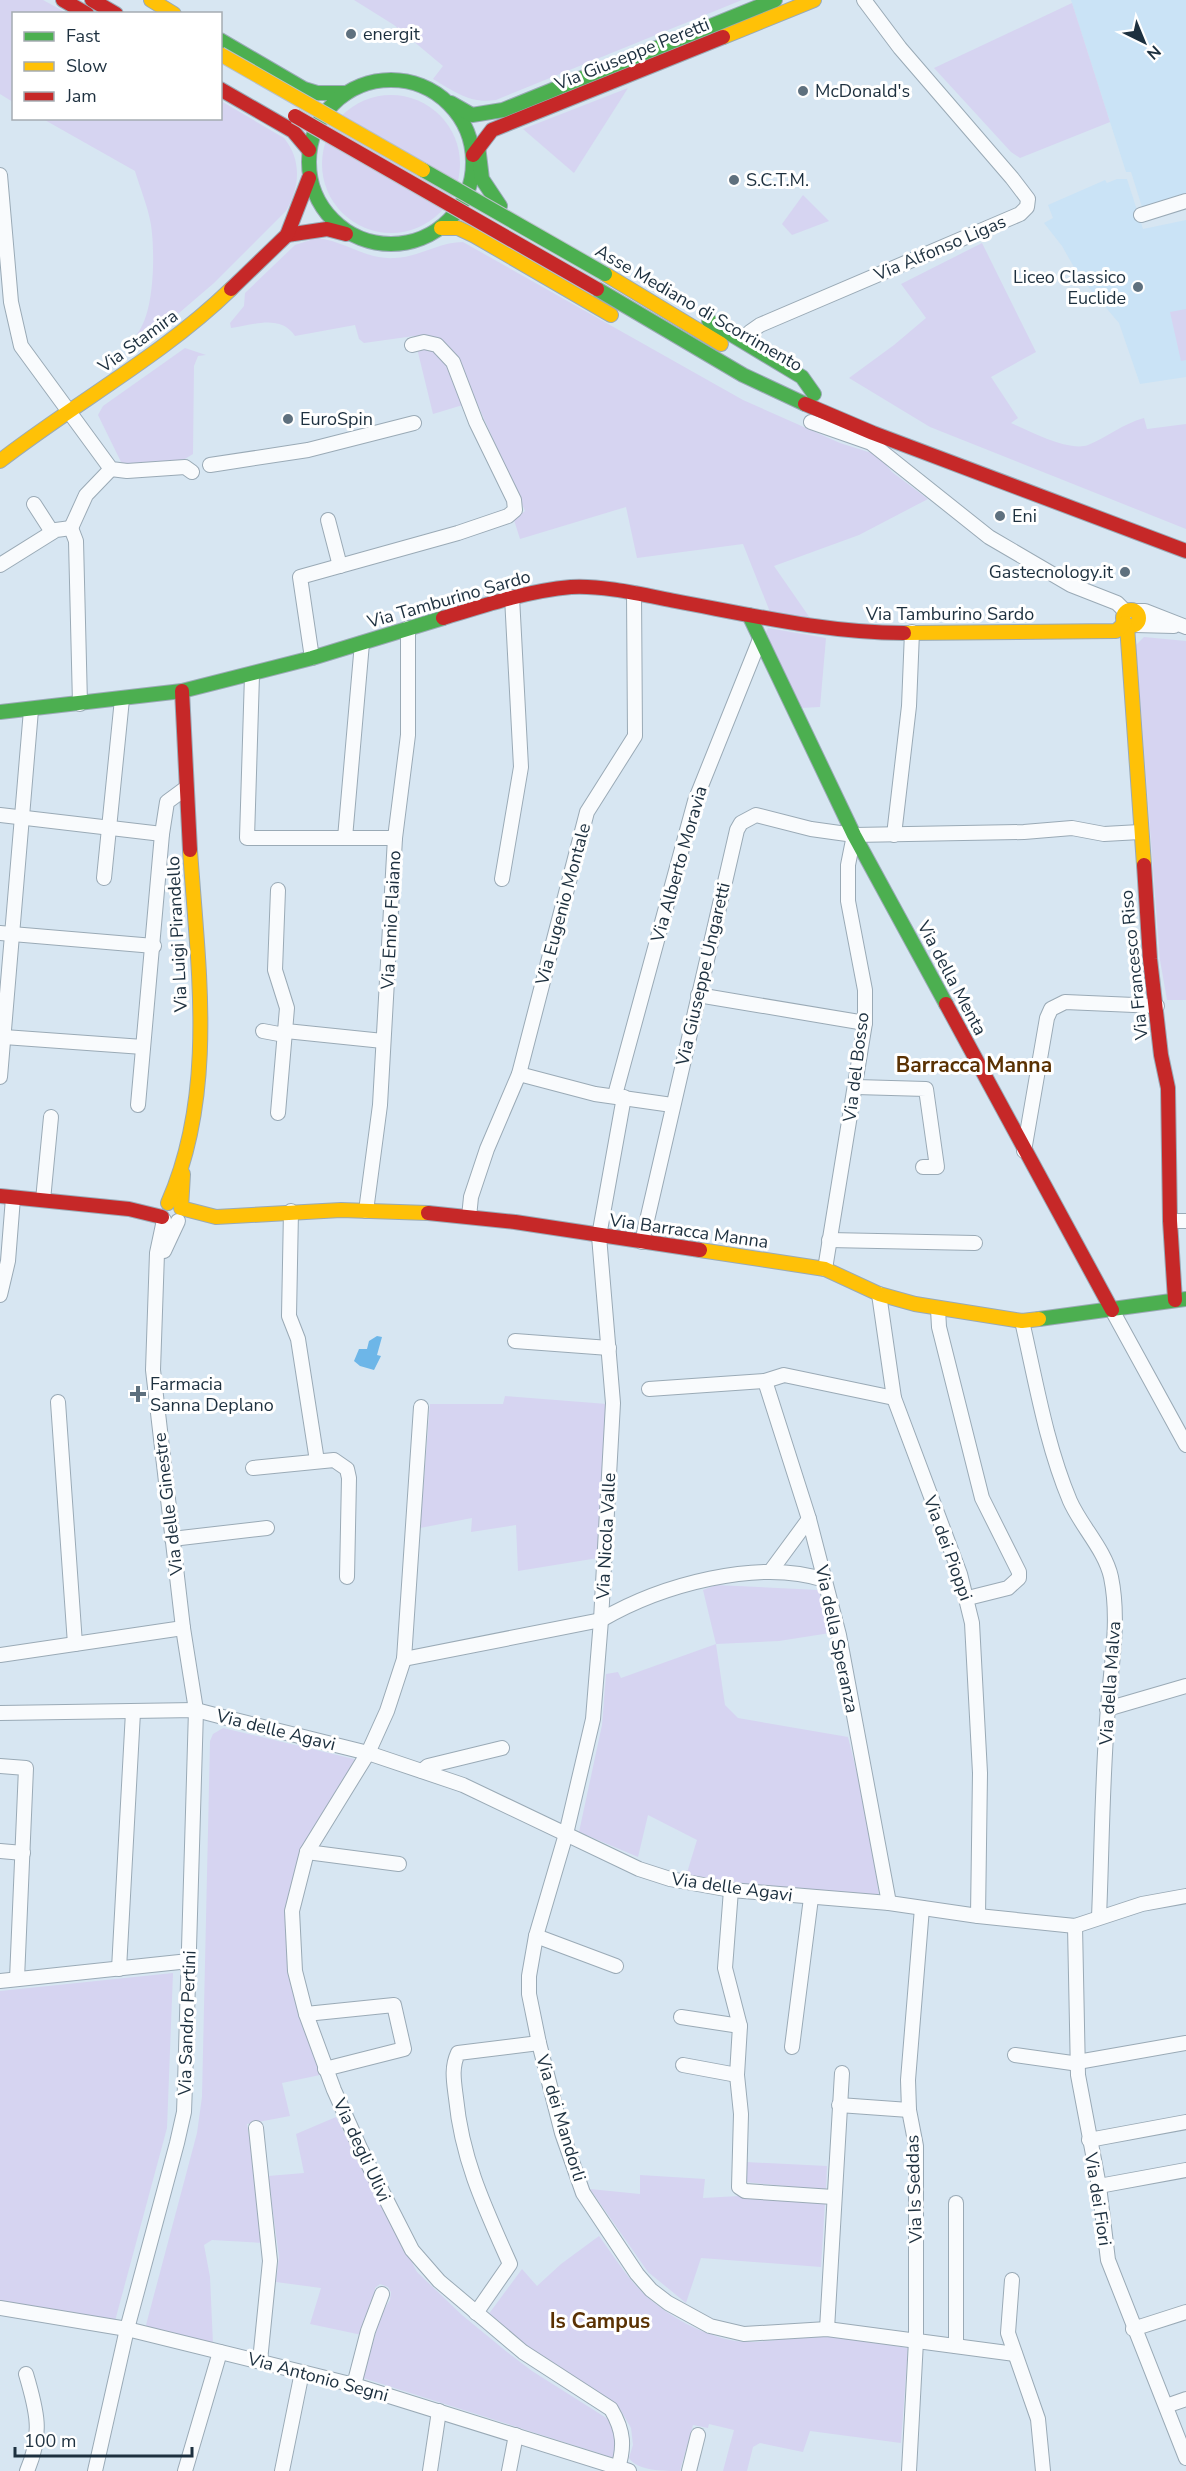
<svg xmlns="http://www.w3.org/2000/svg" width="1186" height="2471" font-family="'Nunito Sans',sans-serif">
<style>
.built{fill:#cae3f6}
.green{fill:#d6d4f1}
.water{fill:#6db6e8}
.lines{fill:none;stroke-linecap:round;stroke-linejoin:round}
.street-casing{stroke:#9aaab6;stroke-width:16}
.fast-casing{stroke:#9aaab6;stroke-width:16}
.slow-casing{stroke:#9aaab6;stroke-width:16}
.jam-casing{stroke:#9aaab6;stroke-width:16}
.street{stroke:#f9fbfd;stroke-width:14}
.fast{stroke:#4caf50;stroke-width:14}
.slow{stroke:#ffc107;stroke-width:14}
.jam{stroke:#c62828;stroke-width:14}
.fast-bridge-casing{stroke:#b7c1c9;stroke-width:16;stroke-linecap:butt}
.slow-bridge-casing{stroke:#b7c1c9;stroke-width:16;stroke-linecap:butt}
.jam-bridge-casing{stroke:#b7c1c9;stroke-width:16;stroke-linecap:butt}
.fast-bridge{stroke:#4caf50;stroke-width:14}
.slow-bridge{stroke:#ffc107;stroke-width:14}
.jam-bridge{stroke:#c62828;stroke-width:14}
.poi-dot{fill:#5e707e;stroke:#fff;stroke-width:2}
.labels{text-anchor:middle;dominant-baseline:central;stroke-width:6;stroke-linejoin:round;paint-order:stroke}
.poi-label{font-size:18px;fill:#1d303f;stroke:#fff;text-anchor:start}
.street-label{font-size:18px;fill:#1d303f;stroke:#fff}
.quarter-label{font-size:21px;font-weight:bold;fill:#5a3103;stroke:#fff}
</style>
<rect width="100%" height="100%" fill="#d7e6f2"/>
<g class="built">
<polygon points="1071,0 1186,0 1186,193 1142,207 1131,172 1126,172"/>
<polygon points="1117,179 1127,179 1143,229 1186,220 1186,377 1140,384 1119,323 1079,276 1062,246 1044,223 1053,218 1048,205 1105,180 1107,183"/>
</g>
<g class="green">
<polygon points="0,0 43,0 67,13 14,14 13,102 0,94"/>
<path d="M354 0H742L496 100C470 104 455 92 433 79L443 66 394 25Z"/>
<polygon points="1072,3 1110,122 1020,158 1011,152 934,68"/>
<polygon points="628,88 574,173 523,129"/>
<circle cx="391" cy="164" r="69"/>
<path d="M221 101 284 138C302 160 300 187 286 211L214 283 144 343 137 334C155 312 155 252 151 225 148 207 140 188 135 171L43 119 220 118Z"/>
<polygon points="803,195 829,221 792,235 782,224"/>
<path d="M317 238C345 241 366 260 395 258 419 257 439 242 463 242L743 400 840 443 878 455 892 472 928 499 859 535 774 566 810 618 770 612 743 544 637 558 626 507 520 539 514 520 525 511 476 401 433 414 414 336 364 343 359 339 355 325 295 336C280 314 254 325 231 328L230 323 244 306 245 293 295 245Z"/>
<path d="M982 243 1036 352 991 377 1018 418 1011 423C1029 431 1069 452 1088 445 1108 437 1122 424 1144 418L1147 429 1186 424V529L930 427 849 378 894 345 926 318 901 284Z"/>
<polygon points="1186,309 1186,360 1181,361 1170,312"/>
<polygon points="185,348 206,355 198,356 194,366 193,454 175,465 123,466 98,415 103,406"/>
<polygon points="768,628 826,638 820,707 801,708 766,633"/>
<polygon points="1144,637 1186,641 1186,1000 1167,1000 1160,960 1136,645"/>
<polygon points="505,1396 607,1404 598,1558 518,1571 516,1525 471,1532 472,1518 420,1528 430,1404 503,1404"/>
<polygon points="716,1585 819,1590 830,1633 779,1641 716,1644 725,1705 738,1718 848,1737 868,1817 879,1896 737,1884 686,1876 697,1840 648,1815 638,1857 579,1832 602,1725 606,1674 618,1672 621,1678 716,1644 703,1590"/>
<polygon points="223,1728 354,1759 356,1763 287,1913 310,2042 320,2075 282,2083 290,2116 247,2124 260,2201 264,2243 212,2240 204,2245 210,2277 213,2344 150,2329 146,2325 197,2133 202,2097 210,1741 213,1734"/>
<polygon points="173,1973 167,2128 115,2321 0,2304 0,1991"/>
<polygon points="336,2117 417,2272 462,2315 507,2352 532,2371 608,2419 614,2428 617,2455 614,2458 363,2378 381,2314 390,2300 391,2292 388,2287 380,2284 375,2288 374,2300 362,2335 310,2324 321,2288 276,2282 279,2257 268,2176 304,2173 296,2134"/>
<polygon points="746,2162 827,2166 826,2190 745,2182"/>
<polygon points="640,2175 705,2179 703,2198 739,2196 825,2203 821,2267 701,2258 686,2303 648,2272 590,2189 640,2194"/>
<path d="M599 2236C614 2256 627 2278 645 2295 671 2319 716 2343 752 2342 777 2341 801 2335 826 2336 853 2337 881 2344 908 2348L901 2443 810 2431 803 2452 760 2443 753 2447 747 2471H723L734 2430 709 2424 708 2428 693 2425 680 2471C664 2471 637 2471 629 2458L633 2445 631 2428 620 2409 531 2351 488 2315 522 2269 537 2286 561 2264Z"/>
</g>
<polygon class="water" points="377,1336 382,1337 377,1355 381,1356 374,1370 360,1366 354,1361 359,1349 367,1349 369,1341"/>
<g class="lines">
<defs>
<g id="street">
<polyline points="0,175 11,302 21,346 111,469 127,471 185,467 192,472"/>
<polyline points="1141,215 1186,201"/>
<polyline points="745,341 750,332 760,325 1020,214 1027,207 1028,199 1012,178 900,48 864,0"/>
<polyline points="811,422 871,443 989,537 1071,585 1117,603 1126,612"/>
<polyline points="210,465 308,450 414,423"/>
<polyline points="34,504 52,532"/>
<polyline points="328,520 340,566"/>
<polyline points="71,528 76,541 80,704"/>
<polyline points="71,528 86,495 111,469"/>
<polyline points="0,565 56,530 71,528"/>
<polyline points="1135,611 1145,611 1186,627"/>
<polyline points="1135,625 1174,626"/>
<polyline points="312,658 300,577 458,533 508,516 515,510 514,500 476,422 453,362 437,345 424,342 412,345"/>
<polyline points="252,675 247,838 395,838"/>
<polyline points="0,815 162,834"/>
<polyline points="894,835 909,706 912,632"/>
<polyline points="345,838 362,643"/>
<polyline points="104,878 122,699"/>
<polyline points="502,879 521,767 512,597"/>
<polyline points="0,933 154,946"/>
<polyline points="698,995 865,1023"/>
<polyline points="263,1031 279,1034 286,1031 383,1041"/>
<polyline points="4,1037 143,1047"/>
<polyline points="519,1074 595,1094 672,1105"/>
<polyline points="0,1077 31,710"/>
<polyline points="856,1087 926,1089 937,1167 923,1167"/>
<polyline points="615,1095 695,801 760,639"/>
<polyline points="624,1097 599,1236 613,1403 601,1620 593,1719 566,1834 536,1936 529,1976 529,1994 539,2043 562,2133 583,2193 637,2274 651,2290 668,2303 710,2326 744,2334 827,2329 1015,2354"/>
<polyline points="138,1105 162,834 167,802 186,788"/>
<polyline points="278,1113 287,1008 275,970 278,890"/>
<polyline points="1024,1151 1047,1018 1051,1009 1065,1002 1157,1006"/>
<polyline points="43,1200 51,1117"/>
<polyline points="291,1211 289,1316 298,1339 317,1461"/>
<polyline points="366,1211 380,1105 395,838 408,735 408,628"/>
<polyline points="469,1217 471,1197 487,1149 519,1074 587,812 635,736 634,593"/>
<polyline points="1170,1221 1186,1221"/>
<polyline points="829,1240 975,1243"/>
<polyline points="642,1242 737,830 741,823 756,815 811,829 854,835 1024,832 1072,828 1104,834 1140,832"/>
<polyline points="164,1251 178,1221"/>
<polyline points="825,1269 865,1023 865,990 848,901 848,865 854,835"/>
<polyline points="879,1294 894,1398 960,1574 972,1623 980,1773 978,1916"/>
<polyline points="0,1295 8,1261 13,1198"/>
<polyline points="938,1309 939,1327 982,1498 1019,1572 1019,1578 1008,1588 968,1598"/>
<polyline points="1112,1310 1186,1445"/>
<path d="M1022 1321C1036 1382 1046 1444 1070 1501 1081 1526 1105 1550 1111 1577 1120 1621 1111 1664 1108 1708 1102 1778 1102 1848 1099 1917"/>
<polyline points="515,1341 609,1348"/>
<polyline points="765,1381 809,1519 839,1635 889,1903"/>
<polyline points="649,1389 765,1381 784,1375 894,1398"/>
<polyline points="58,1402 75,1644"/>
<path d="M421 1407 404 1659 387 1711 368 1753 307 1852 292 1911 295 1971 306 2014 334 2090 361 2150 412 2250 439 2281 523 2352 611 2409C624 2431 625 2447 617 2471"/>
<polyline points="253,1468 334,1460 347,1469 349,1478 347,1577"/>
<polyline points="172,1539 267,1528"/>
<polyline points="770,1572 809,1519"/>
<polyline points="0,1655 183,1628"/>
<path d="M404 1659 601 1620C661 1585 758 1558 825 1580"/>
<polyline points="1107,1709 1186,1686"/>
<polyline points="0,1713 196,1710 219,1716 368,1753 463,1785 639,1869 670,1879 731,1890 889,1903 978,1916 1075,1926 1142,1904 1186,1896"/>
<polyline points="0,1766 26,1768 17,1979"/>
<polyline points="422,1771 428,1766 502,1748"/>
<polyline points="0,1851 23,1853"/>
<polyline points="307,1852 399,1864"/>
<polyline points="731,1890 725,1968 740,2026 737,2075 741,2114 739,2187 745,2191 833,2197"/>
<polyline points="1075,1926 1078,2075 1099,2186 1108,2260 1186,2458"/>
<polyline points="536,1936 616,1966"/>
<polyline points="119,1969 133,1712"/>
<polyline points="0,1981 189,1961"/>
<polyline points="306,2014 394,2005 404,2049 325,2069"/>
<polyline points="681,2017 740,2026"/>
<polyline points="792,2047 811,1898"/>
<polyline points="1015,2055 1072,2063 1186,2043"/>
<polyline points="683,2065 737,2075"/>
<polyline points="839,2105 909,2110"/>
<polyline points="256,2128 270,2261 260,2361"/>
<polyline points="1089,2140 1186,2122"/>
<polyline points="1099,2186 1186,2170"/>
<polyline points="956,2203 956,2346"/>
<polyline points="1012,2280 1008,2333 1038,2419 1043,2471"/>
<polyline points="0,2308 127,2329 354,2385 629,2471"/>
<path d="M476 2313 510 2264C485 2208 462 2160 456 2098 454 2082 451 2068 458 2053L539 2043"/>
<polyline points="827,2329 842,2073"/>
<polyline points="1133,2329 1186,2312"/>
<path d="M26 2374C37 2411 43 2434 27 2471"/>
<polyline points="354,2385 368,2331 382,2294"/>
<polyline points="1166,2406 1186,2399"/>
<polyline points="95,2471 127,2329 177,2143 184,2112 185,2084 196,1710 183,1628 153,1370 157,1253 164,1220"/>
<polyline points="185,2471 220,2352"/>
<polyline points="282,2471 302,2372"/>
<polyline points="430,2471 439,2411"/>
<polyline points="509,2471 516,2435"/>
<polyline points="689,2471 698,2435"/>
<polyline points="909,2471 916,2341 916,2146 909,2110 908,2080 922,1908"/>
</g>
<g id="fast">
<polyline points="220,40 304,89 317,93 346,93"/>
<circle cx="391" cy="162" r="82"/>
<polyline points="451,103 472,115 503,110 775,0"/>
<polyline points="478,146 482,179 500,206"/>
<polyline points="597,289 743,375 805,404"/>
<polyline points="709,321 802,377 814,394"/>
<polyline points="749,615 854,835 946,1004"/>
<polyline points="0,712 182,691 312,658 443,618"/>
<polyline points="1039,1319 1186,1299"/>
</g>
<g id="slow">
<polyline points="151,0 174,14"/>
<polyline points="723,37 814,0"/>
<polyline points="441,228 458,228 475,236 611,315"/>
<polyline points="605,274 721,344"/>
<path d="M0 461C76 402 162 356 231 289"/>
<circle cx="1131" cy="618" r="8"/>
<polyline points="1127,626 1144,865"/>
<polyline points="904,633 1116,631 1125,623"/>
<polyline points="183,1174 181,1208 216,1217 341,1210 428,1213"/>
<path d="M168 1203C217 1092 198 968 190 850"/>
<polyline points="700,1250 825,1269 879,1294 915,1304 1022,1321 1039,1319"/>
</g>
<g id="jam">
<polyline points="63,0 87,14"/>
<polyline points="92,0 116,14"/>
<polyline points="220,89 293,131 309,150"/>
<polyline points="473,155 492,130 723,37"/>
<polyline points="287,235 327,229 346,234"/>
<polyline points="231,289 287,235 309,178"/>
<polyline points="805,404 873,433 1186,551"/>
<path d="M443 618C485 605 527 591 571 587 602 585 644 595 675 601 751 615 827 633 904 633"/>
<polyline points="182,691 190,850"/>
<polyline points="1144,865 1150,959 1161,1055 1168,1088 1170,1221 1175,1300"/>
<polyline points="946,1004 1112,1310"/>
<polyline points="0,1196 129,1209 162,1217"/>
<polyline points="428,1213 515,1222 700,1250"/>
</g>
</defs>
<use href="#street" class="street-casing"/>
<use href="#fast" class="fast-casing"/>
<use href="#slow" class="slow-casing"/>
<use href="#jam" class="jam-casing"/>
<use href="#street" class="street"/>
<use href="#fast" class="fast"/>
<use href="#slow" class="slow"/>
<use href="#jam" class="jam"/>
<defs>
<polyline id="fast-bridge" points="423,170 605,274"/>
<polyline id="slow-bridge" points="220,54 423,170"/>
<polyline id="jam-bridge" points="295,116 597,289"/>
</defs>
<use href="#fast-bridge" class="fast-bridge-casing"/>
<use href="#slow-bridge" class="slow-bridge-casing"/>
<use href="#jam-bridge" class="jam-bridge-casing"/>
<use href="#fast-bridge" class="fast-bridge"/>
<use href="#slow-bridge" class="slow-bridge"/>
<use href="#jam-bridge" class="jam-bridge"/>
</g>
<g class="poi-dot">
<circle cx="351" cy="34" r="6"/>
<circle cx="803" cy="91" r="6"/>
<circle cx="734" cy="180" r="6"/>
<circle cx="1138" cy="287" r="6"/>
<circle cx="288" cy="419" r="6"/>
<circle cx="1000" cy="516" r="6"/>
<circle cx="1125" cy="572" r="6"/>
<path d="M135 1385h6v6h6v6h-6v6h-6v-6h-6v-6h6z"/>
</g>
<g class="labels">
<g class="poi-label">
<text x="363" y="34">energit</text>
<text x="815" y="91">McDonald's</text>
<text x="746" y="180">S.C.T.M.</text>
<text x="1126" y="277" text-anchor="end">Liceo Classico<tspan x="1126" dy="21">Euclide</tspan></text>
<text x="300" y="419">EuroSpin</text>
<text x="1012" y="516">Eni</text>
<text x="1113" y="572" text-anchor="end">Gastecnology.it</text>
<text x="150" y="1384">Farmacia<tspan x="150" dy="21">Sanna Deplano</tspan></text>
</g>
<g class="street-label">
<text transform="translate(632 54) rotate(-22)">Via Giuseppe Peretti</text>
<text transform="translate(940 248) rotate(-23)">Via Alfonso Ligas</text>
<text transform="translate(699 308) rotate(30)">Asse Mediano di Scorrimento</text>
<text transform="translate(138 341) rotate(-36)">Via Stamira</text>
<text transform="translate(449 599) rotate(-16)">Via Tamburino Sardo</text>
<text x="950" y="614">Via Tamburino Sardo</text>
<text transform="translate(679 864) rotate(-74)">Via Alberto Moravia</text>
<text transform="translate(563 904) rotate(-75)">Via Eugenio Montale</text>
<text transform="translate(391 920) rotate(-87)">Via Ennio Flaiano</text>
<text transform="translate(177 934) rotate(-93)">Via Luigi Pirandello</text>
<text transform="translate(1134 965) rotate(-96)">Via Francesco Riso</text>
<text transform="translate(703 974) rotate(-77)">Via Giuseppe Ungaretti</text>
<text transform="translate(952 978) rotate(62)">Via della Menta</text>
<text transform="translate(856 1067) rotate(-83)">Via del Bosso</text>
<text transform="translate(689 1231) rotate(8)">Via Barracca Manna</text>
<text transform="translate(168 1504) rotate(-97)">Via delle Ginestre</text>
<text transform="translate(606 1536) rotate(-87)">Via Nicola Valle</text>
<text transform="translate(948 1548) rotate(70)">Via dei Pioppi</text>
<text transform="translate(837 1639) rotate(78)">Via della Speranza</text>
<text transform="translate(1110 1683) rotate(-86)">Via della Malva</text>
<text transform="translate(276 1730) rotate(14)">Via delle Agavi</text>
<text transform="translate(732 1887) rotate(8)">Via delle Agavi</text>
<text transform="translate(187 2023) rotate(-88)">Via Sandro Pertini</text>
<text transform="translate(561 2118) rotate(73)">Via dei Mandorli</text>
<text transform="translate(362 2150) rotate(65)">Via degli Ulivi</text>
<text transform="translate(914 2189) rotate(-92)">Via Is Seddas</text>
<text transform="translate(1098 2199) rotate(81)">Via dei Fiori</text>
<text transform="translate(318 2377) rotate(15)">Via Antonio Segni</text>
</g>
<g class="quarter-label">
<text x="974" y="1065">Barracca Manna</text>
<text x="600" y="2321">Is Campus</text>
</g>
</g>
<rect x="12" y="12" width="210" height="108" fill="#ffffff" stroke="#a5acb2" stroke-width="1.5"/>
<rect x="24" y="32" width="30" height="9" fill="#4caf50" stroke="#a5acb2" stroke-width="1.5"/>
<text x="66" y="42" font-size="18" fill="#1d303f">Fast</text>
<rect x="24" y="62" width="30" height="9" fill="#ffc107" stroke="#a5acb2" stroke-width="1.5"/>
<text x="66" y="72" font-size="18" fill="#1d303f">Slow</text>
<rect x="24" y="92" width="30" height="9" fill="#c62828" stroke="#a5acb2" stroke-width="1.5"/>
<text x="66" y="102" font-size="18" fill="#1d303f">Jam</text>
<g transform="translate(1144 42) rotate(137)" stroke="#ffffff" stroke-width="4.5" paint-order="stroke">
<path d="M0-4.5L10 22L0 15L-10 22Z" fill="#1d303f"/>
<text y="-9" font-size="16" font-weight="bold" text-anchor="middle" fill="#1d303f">N</text>
</g>
<path d="M15 2447v9h177v-9" fill="none" stroke="#1d303f" stroke-width="3"/>
<text x="24" y="2447" font-size="18" fill="#1d303f" stroke="#ffffff" stroke-width="4.5" paint-order="stroke">100 m</text>
</svg>
